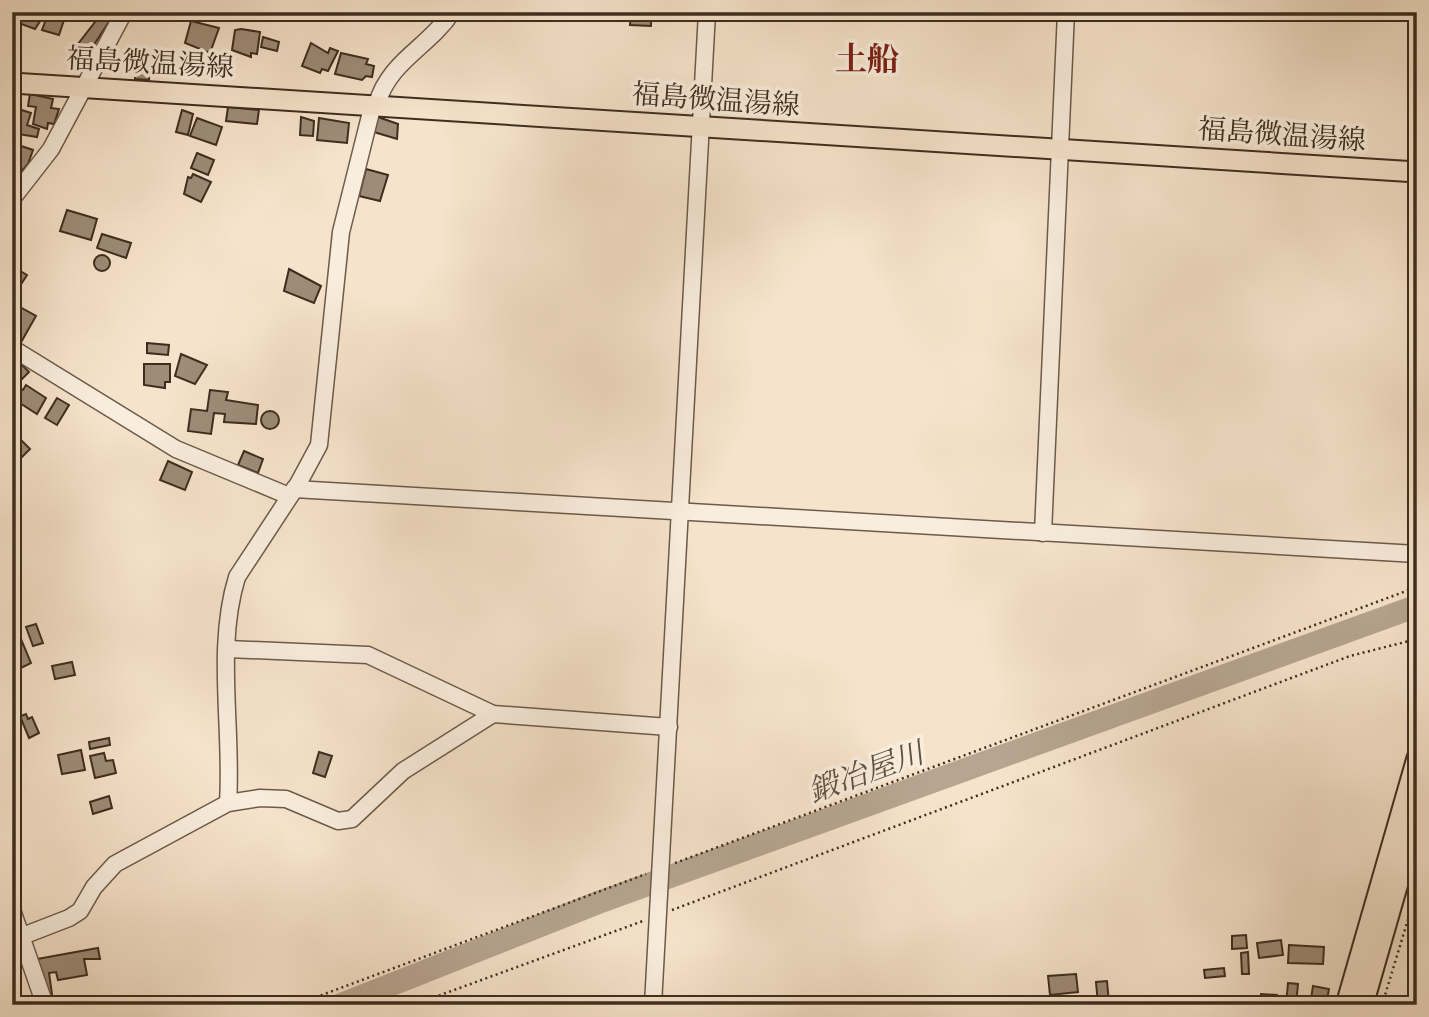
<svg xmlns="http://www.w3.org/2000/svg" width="1429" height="1017" font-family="Alegreya,'Noto Serif JP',serif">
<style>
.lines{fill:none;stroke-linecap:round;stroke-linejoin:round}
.river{stroke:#b7a591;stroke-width:23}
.building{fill:#9e8c78;stroke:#3e2d1f;stroke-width:2}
.minor-casing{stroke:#6c5a4a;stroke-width:19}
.major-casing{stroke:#3e2d1f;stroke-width:23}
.path{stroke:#3e2d1f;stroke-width:2.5;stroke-dasharray:2 3.5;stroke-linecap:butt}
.minor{stroke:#f9eddd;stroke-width:16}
.major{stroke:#f6e3cb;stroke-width:19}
.labels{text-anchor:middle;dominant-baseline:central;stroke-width:7;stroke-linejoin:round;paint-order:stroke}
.street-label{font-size:28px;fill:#3e2d1f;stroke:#f9eddd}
.water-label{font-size:30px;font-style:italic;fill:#625141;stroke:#f9eddd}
.quarter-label{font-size:32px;font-weight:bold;fill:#7a1f14;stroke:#f9eddd}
</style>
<rect width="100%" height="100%" fill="#f6e3cb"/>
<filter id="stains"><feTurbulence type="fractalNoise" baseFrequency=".00286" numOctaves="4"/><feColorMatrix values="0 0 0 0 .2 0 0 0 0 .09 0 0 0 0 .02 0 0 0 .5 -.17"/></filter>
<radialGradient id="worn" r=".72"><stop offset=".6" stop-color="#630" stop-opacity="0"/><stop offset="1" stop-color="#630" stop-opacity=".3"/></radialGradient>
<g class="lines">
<polyline class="river" points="340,1005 597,903 1417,606"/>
</g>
<g class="building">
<polygon points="16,12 46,12 35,29 13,21"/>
<polygon points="631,12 663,12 651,13 651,26 630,25"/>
<polygon points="102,13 110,20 90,51 94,54 86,64 71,53"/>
<polygon points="48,14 64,20 59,35 42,30"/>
<polygon points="191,21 219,28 210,53 185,43"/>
<polygon points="241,29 260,32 257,54 251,53 251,57 232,50 235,30"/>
<polygon points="263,37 279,42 277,51 261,47"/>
<polygon points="311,43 328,53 330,48 338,51 328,71 322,69 320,73 302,66"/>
<polygon points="157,50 168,51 167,66 156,65"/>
<polygon points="341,53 368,59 366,64 374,66 372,77 366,76 362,80 335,74"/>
<polygon points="136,60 149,64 149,80 135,79"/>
<polygon points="30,94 53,99 51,108 59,109 54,124 48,123 47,129 33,124 36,107 28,106"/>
<polygon points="12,107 31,113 27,125 39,129 37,137 12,133"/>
<polygon points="228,107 259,110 257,124 226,121"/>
<polygon points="182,110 193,114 188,135 176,132"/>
<polygon points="301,117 314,121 313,136 300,135"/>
<polygon points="378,117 398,124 397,139 374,132"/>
<polygon points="197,118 222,127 216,145 190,136"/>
<polygon points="319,118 349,123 347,143 317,140"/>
<polygon points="12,143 33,150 28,164 21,172 12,168"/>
<polygon points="197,153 214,160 208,175 191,168"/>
<polygon points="366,169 388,175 380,201 359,196"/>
<polygon points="193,174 211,182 201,202 184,194 188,177 191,178"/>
<polygon points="67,210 97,219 91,240 60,231"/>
<polygon points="102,234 131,243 126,258 97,248"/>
<circle cx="102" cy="263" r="8"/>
<polygon points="12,266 27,275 18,289 12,286"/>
<polygon points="289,269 321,286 314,303 284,291"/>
<polygon points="20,307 36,316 20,344 12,339 12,321"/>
<polygon points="147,343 169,345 168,355 147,353"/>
<polygon points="181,354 207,365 195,384 175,376"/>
<polygon points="19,362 29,372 15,386 12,369"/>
<polygon points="144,364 170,364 170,382 165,382 165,388 144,385"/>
<polygon points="26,385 46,398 37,414 12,398 18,387 23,390"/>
<polygon points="210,390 228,392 226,400 258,405 256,424 224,422 225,414 214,413 211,434 188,431 191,409 207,411"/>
<polygon points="57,398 69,405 57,425 45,418"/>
<circle cx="270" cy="420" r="9"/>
<polygon points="19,438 30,449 16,463 12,460 12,445"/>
<polygon points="244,451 263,459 258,473 238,465"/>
<polygon points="168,461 192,472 185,490 160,480"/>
<polygon points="36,624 43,643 33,646 26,627"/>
<polygon points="18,632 31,663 13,672 12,634"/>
<polygon points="72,662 75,675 55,679 52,666"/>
<polygon points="26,714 28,719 32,717 39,733 29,738 22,721 18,723 16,718"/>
<polygon points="109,738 110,745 90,749 89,742"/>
<polygon points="81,750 85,770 62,774 58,755"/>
<polygon points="319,752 332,756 325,777 313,773"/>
<polygon points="104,753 106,761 113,760 116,773 95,778 90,756"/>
<polygon points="109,796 112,808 93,814 90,802"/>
<polygon points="1246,935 1247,948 1232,949 1232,936"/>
<polygon points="1281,940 1283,955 1259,958 1257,943"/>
<polygon points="1289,945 1324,947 1323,964 1288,963"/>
<polygon points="98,948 100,959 84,959 87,975 58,980 56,972 49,973 52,994 47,996 37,959"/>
<polygon points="1248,952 1249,974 1242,974 1241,953"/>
<polygon points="1224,968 1225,976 1205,978 1204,970"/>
<polygon points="1076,974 1078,992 1050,995 1048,976"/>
<polygon points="1107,981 1109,1003 1098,1004 1096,982"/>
<polygon points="1288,983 1298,984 1296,1005 1286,1005"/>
<polygon points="1313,986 1329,989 1326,1005 1310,1005"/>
<polygon points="1261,994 1277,995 1277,1000 1273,1000 1273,1005 1260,1005"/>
<polygon points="1221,999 1221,1005 1182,1005 1182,1000"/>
</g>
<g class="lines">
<defs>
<g id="minor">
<path d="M377 104C389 61 429 47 452 12"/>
<polyline points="12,199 51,149 124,12"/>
<polyline points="12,348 176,449 289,496"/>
<polyline points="294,489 1417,554"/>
<polyline points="1043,533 1066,12"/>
<polyline points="228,649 368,655 493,714 669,727"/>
<path d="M228 803C233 729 215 648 237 577L298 484 319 445 341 232 373 104"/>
<polyline points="12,910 45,1005"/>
<polyline points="20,937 69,918 80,911 94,887 115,864 228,803 260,798 286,799 338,821 352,819 403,771 493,714"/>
<polyline points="653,1005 707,12"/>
</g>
<g id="major">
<polyline points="12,83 1417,172"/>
<polyline points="1346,1005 1417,758"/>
<polyline points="1363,1005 1417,817"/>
</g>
</defs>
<use href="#minor" class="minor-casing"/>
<use href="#major" class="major-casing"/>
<g class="path">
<polyline points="675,863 1417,587"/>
<polyline points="672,910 1350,656 1417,639"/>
<polyline points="295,1005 646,874"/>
<polyline points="413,1005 643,921"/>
<polyline points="1382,1005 1417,890"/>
</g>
<use href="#minor" class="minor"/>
<use href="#major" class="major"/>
</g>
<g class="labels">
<g class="street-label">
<text transform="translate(150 63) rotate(3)">福島微温湯線</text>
<text transform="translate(716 100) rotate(4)">福島微温湯線</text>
<text transform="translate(1282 135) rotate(4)">福島微温湯線</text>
</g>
<g class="water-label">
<text transform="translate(866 772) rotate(-20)">鍛冶屋川</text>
</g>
<g class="quarter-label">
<text x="867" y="59">土船</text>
</g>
</g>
<rect width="1429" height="1017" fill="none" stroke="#f6e3cb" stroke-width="42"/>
<rect x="14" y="14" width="1401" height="989" fill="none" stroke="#3e2d1f" stroke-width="3.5"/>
<rect x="21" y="21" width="1387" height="975" fill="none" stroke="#3e2d1f" stroke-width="2"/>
<rect width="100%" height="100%" filter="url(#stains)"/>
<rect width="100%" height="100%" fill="url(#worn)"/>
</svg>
